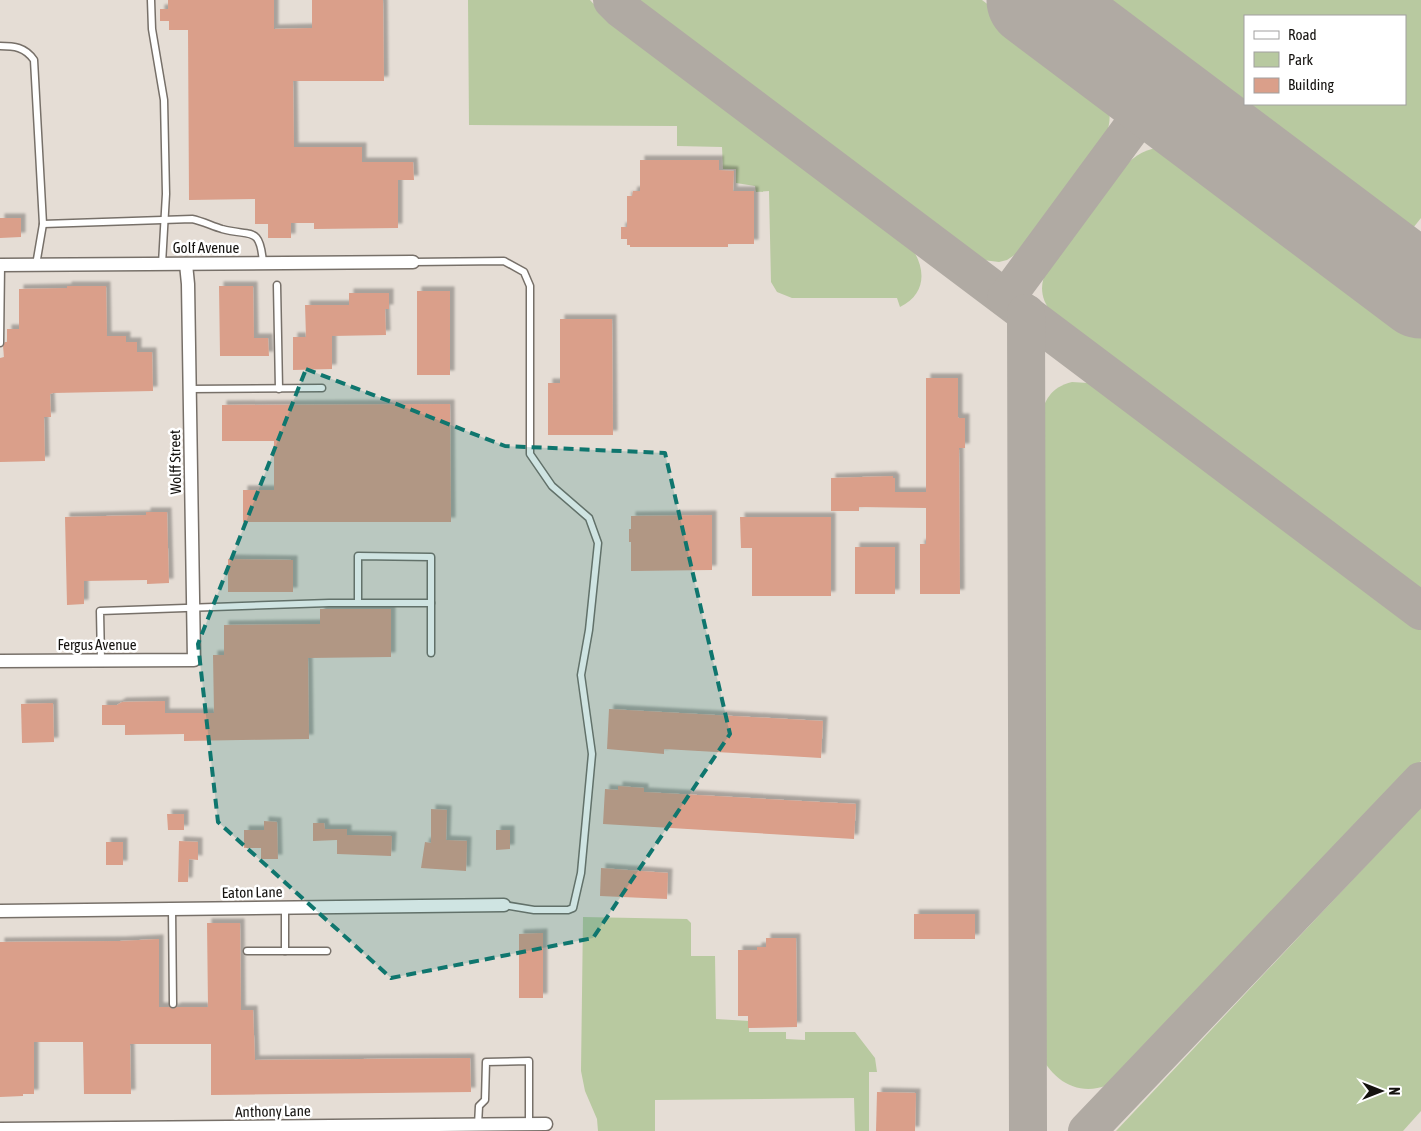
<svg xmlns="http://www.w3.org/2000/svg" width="1421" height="1131" font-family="'Asap Condensed',sans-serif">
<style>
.green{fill:#b8c9a0;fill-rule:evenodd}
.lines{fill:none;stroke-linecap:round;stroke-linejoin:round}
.taxiway{stroke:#b0aaa3;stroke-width:38}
.runway{stroke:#b0aaa3;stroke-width:95}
.building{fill:#da9f8a;filter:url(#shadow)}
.service-casing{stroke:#777069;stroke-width:9}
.minor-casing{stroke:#777069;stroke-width:15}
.service{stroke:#fff;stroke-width:6}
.minor{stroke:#fff;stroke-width:12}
.marked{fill:#0f766e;fill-opacity:0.2;stroke:#0f766e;stroke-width:4;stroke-dasharray:10 6;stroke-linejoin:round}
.labels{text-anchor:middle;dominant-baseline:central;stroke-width:5;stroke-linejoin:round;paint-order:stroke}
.street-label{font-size:15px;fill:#14120f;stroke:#fff}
</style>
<defs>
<filter id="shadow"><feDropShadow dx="4.5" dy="-4.5" stdDeviation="1" flood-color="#0004"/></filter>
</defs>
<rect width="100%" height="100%" fill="#e5ddd5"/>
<g class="green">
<path d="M468 0H590L609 21 911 247C926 268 927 294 900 307L897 298H792L777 292 771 282 769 191 756 192 755 186 736 183V169H723L722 147 677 146V126L469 125Z"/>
<path d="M636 0H982L1101 89C1115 113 1111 131 1096 152L1023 247 1016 254 1007 260 999 262 983 260Z"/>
<path d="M1090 0H1421V218L1413 228 1399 233ZM1245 16H1405V104H1245Z"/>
<path d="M1171 146 1181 149 1421 329V590L1051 312C1041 299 1039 285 1047 270L1127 164C1140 151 1153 147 1171 146Z"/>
<path d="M1072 382 1088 383 1099 388 1421 630V761L1125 1074C1092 1102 1054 1089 1038 1049L1040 420C1044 400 1051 387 1072 382Z"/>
<polygon points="1421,807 1421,1111 1403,1131 1116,1131"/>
<polygon points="583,917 687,919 691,923 691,956 715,956 716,1019 749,1021 749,1032 786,1032 786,1039 805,1040 805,1032 855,1032 875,1058 877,1072 869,1072 869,1131 855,1131 854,1098 655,1100 655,1131 598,1131 597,1119 585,1091 581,1071"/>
</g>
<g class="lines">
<g class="taxiway">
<polyline points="612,0 621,9 1421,611"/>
<polyline points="1006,298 1157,93"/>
<polyline points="1026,313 1028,1131"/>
<polyline points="1087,1131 1421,781"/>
</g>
<polyline class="runway" points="1034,0 1421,291"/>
</g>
<g class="building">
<polygon points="168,0 274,0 274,29 312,28 312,0 383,0 384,81 293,81 294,147 362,147 362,162 413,162 414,180 398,180 398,228 314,229 314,223 291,223 291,238 268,238 268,224 255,224 255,199 189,200 188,30 169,30 169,21 160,21 160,9 168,9"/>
<polygon points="640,160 719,160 719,170 734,171 733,191 754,191 754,244 728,244 728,247 630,247 630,245 627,245 627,239 621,239 621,227 627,227 627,196 632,196 633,191 640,191"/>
<polygon points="0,218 21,218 21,237 0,238"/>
<polygon points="67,286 106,286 107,336 126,336 126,342 137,342 137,352 152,352 153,391 53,393 50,394 51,417 44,417 45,461 0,462 0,358 4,357 3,346 5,342 7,342 7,329 19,329 19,289 67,288"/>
<polygon points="219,286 253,286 254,338 268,338 269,356 220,356"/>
<rect x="417" y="291" width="33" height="84"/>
<polygon points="349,293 389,293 389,309 385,309 386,335 332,336 332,369 293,370 293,337 306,337 305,305 349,305"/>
<polygon points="560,319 612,319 613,435 548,435 548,383 560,383"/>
<polygon points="926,378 958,378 958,417 959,418 965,418 965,448 959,448 960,594 920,594 920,544 926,544 926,508 859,507 859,511 831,511 831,478 893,476 893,478 895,478 895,492 926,492"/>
<polygon points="450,404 451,522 243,522 243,490 274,490 274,441 222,441 222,405"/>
<polygon points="146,512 167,512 169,583 147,584 147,580 84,581 84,604 67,605 65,517 146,515"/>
<polygon points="712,515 712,570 631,571 631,542 629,542 629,529 631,529 631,516"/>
<polygon points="740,517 831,517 831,596 752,596 752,548 741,548"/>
<rect x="855" y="547" width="40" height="47"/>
<polygon points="228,559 293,560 293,592 228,592"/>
<polygon points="320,609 391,609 391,657 308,658 309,739 184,741 184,734 125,735 125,725 102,725 102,705 117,705 122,702 165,701 165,713 214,713 213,655 224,655 224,625 320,624"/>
<polygon points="53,703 54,742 22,743 21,704"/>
<polygon points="609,709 823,721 821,758 664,749 664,754 607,749"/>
<polygon points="618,786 644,788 644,792 856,804 854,839 603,824 605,789 618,790"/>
<polygon points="431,809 447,810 446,840 467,841 466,871 421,868 425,842 431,843"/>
<polygon points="167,814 184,814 184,830 168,830"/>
<polygon points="264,821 277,822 278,859 261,859 261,848 244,848 244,830 264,830"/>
<polygon points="313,823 324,823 325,829 347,829 347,835 392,836 391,856 337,854 337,840 313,841"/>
<polygon points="496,830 510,830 510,849 496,850"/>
<polygon points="179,841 198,842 198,860 189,859 188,882 178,882"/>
<rect x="106" y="842" width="17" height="23"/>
<polygon points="601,868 668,873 667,899 600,896"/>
<rect x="914" y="914" width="61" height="25"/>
<polygon points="207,923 240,923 241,1010 253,1010 255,1060 470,1058 471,1092 211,1095 211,1044 130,1044 131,1094 84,1094 83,1042 34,1042 34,1094 23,1094 23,1096 0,1097 0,942 120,941 159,939 159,1007 169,1007 173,1009 177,1007 208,1007"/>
<polygon points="543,933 543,998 519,998 519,934"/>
<polygon points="766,938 796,938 797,1027 748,1028 748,1016 738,1016 738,950 757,950 757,947 766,947"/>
<polygon points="877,1092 916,1093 915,1131 876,1131"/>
</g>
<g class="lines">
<defs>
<g id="service">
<polyline points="151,0 152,29 164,100 166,194 162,264"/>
<path d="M0 46C14 46 25 47 34 60L43 224 36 265"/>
<path d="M43 224 192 219C202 221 212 226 222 229 251 237 260 225 263 263"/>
<polyline points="413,262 504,261 524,272 530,286 530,454 552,486 589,518 598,543 589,630 581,675 592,754 581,873 573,908 568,910 534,910 504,905"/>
<polyline points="277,285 279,389"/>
<polyline points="0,343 1,265"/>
<polyline points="190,389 322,388"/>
<polyline points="431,603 431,653"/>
<polyline points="101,660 100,611 329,603 431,603 431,557 358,556 358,603"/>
<polyline points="285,908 285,951"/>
<polyline points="172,909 173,1004"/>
<polyline points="247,951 327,951"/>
<polyline points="478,1125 479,1106 485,1100 486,1062 529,1061 529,1125"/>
</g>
<g id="minor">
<polyline points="0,265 413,262"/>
<polyline points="0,661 194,660 188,284 186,264"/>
<polyline points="0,911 504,905"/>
<polyline points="0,1129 546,1124"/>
</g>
</defs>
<use href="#service" class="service-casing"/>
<use href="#minor" class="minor-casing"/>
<use href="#service" class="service"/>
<use href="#minor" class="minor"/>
</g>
<path class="marked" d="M306 369 505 446 665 453 730 734 593 938 391 978 218 822 198 644Z"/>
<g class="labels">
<g class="street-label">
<text x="206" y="247">Golf Avenue</text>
<text transform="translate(175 462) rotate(-91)">Wolff Street</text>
<text x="97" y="644">Fergus Avenue</text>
<text transform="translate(252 892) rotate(-1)">Eaton Lane</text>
<text transform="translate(273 1111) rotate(-1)">Anthony Lane</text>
</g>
</g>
<rect x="1244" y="15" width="162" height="90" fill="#ffffff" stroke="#a1a09f"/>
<rect x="1254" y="31" width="25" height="8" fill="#ffffff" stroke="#a1a09f"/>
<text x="1288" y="40" font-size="15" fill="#14120f">Road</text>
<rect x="1254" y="52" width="25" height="15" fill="#b8c9a0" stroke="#a1a09f"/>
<text x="1288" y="65" font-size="15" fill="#14120f">Park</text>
<rect x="1254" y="78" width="25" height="15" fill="#da9f8a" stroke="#a1a09f"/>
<text x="1288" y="90" font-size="15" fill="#14120f">Building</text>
<g transform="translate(1381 1091) rotate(90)" stroke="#ffffff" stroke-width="4" paint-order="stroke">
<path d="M0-4L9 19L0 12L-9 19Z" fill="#14120f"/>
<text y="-8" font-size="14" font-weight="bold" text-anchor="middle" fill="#14120f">N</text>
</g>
</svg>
